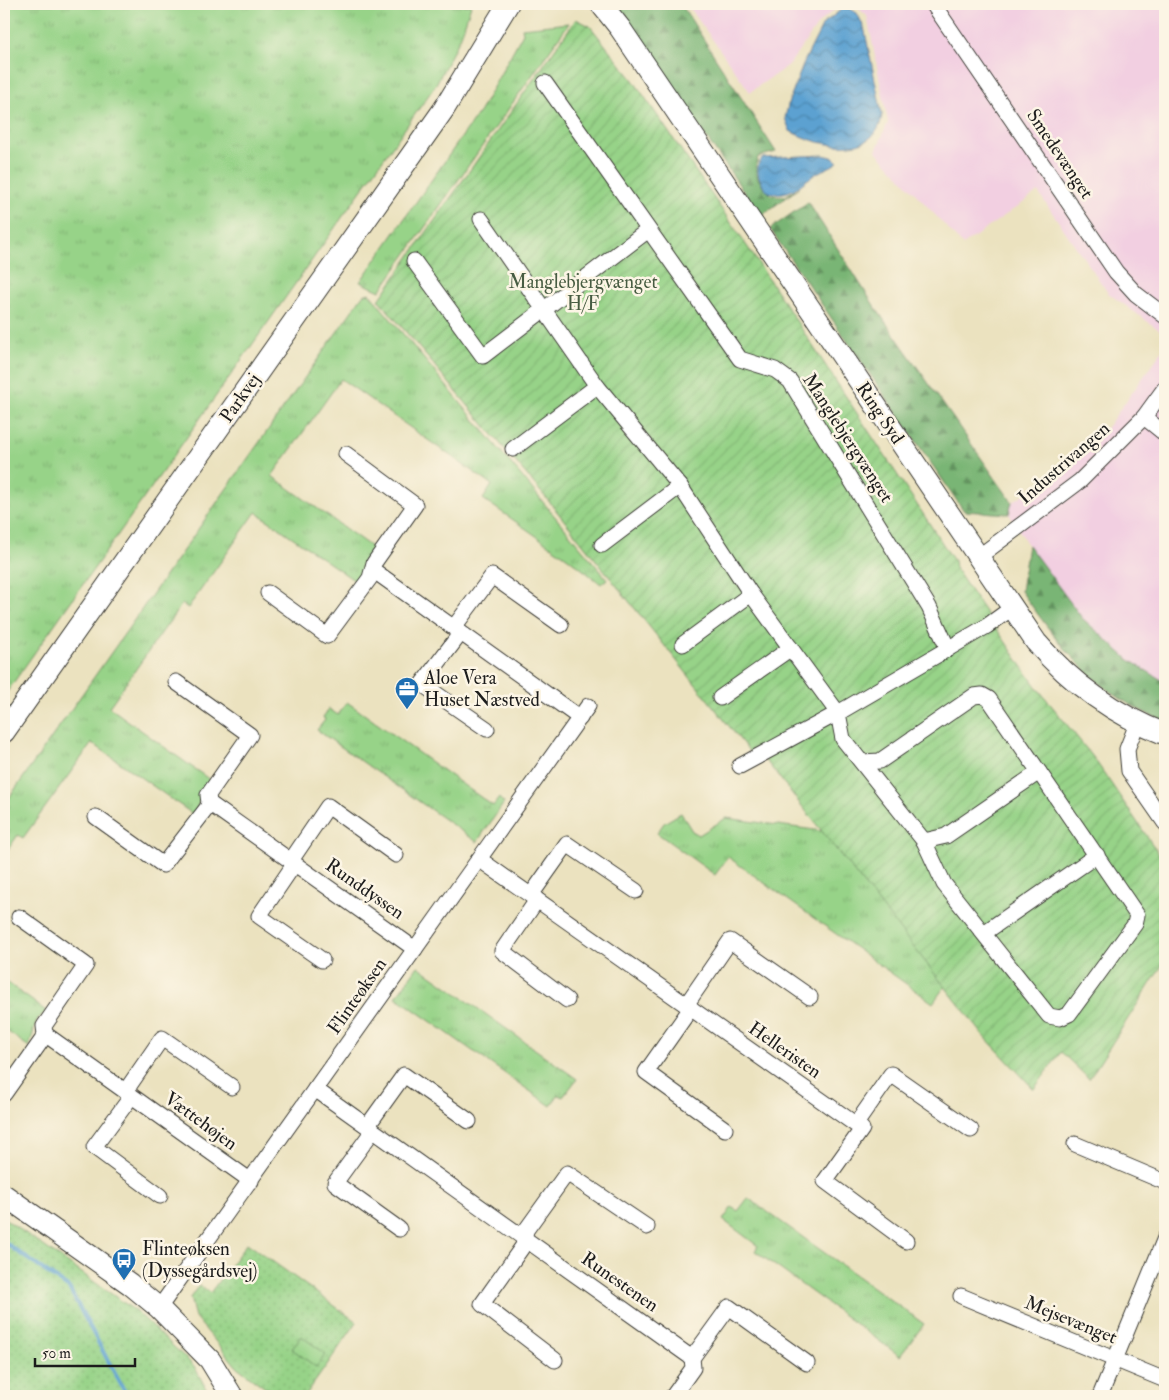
<svg xmlns="http://www.w3.org/2000/svg" width="1169" height="1400" font-family="'IM FELL Double Pica',serif">
<style>
.built{fill:#f2cfe1}
.grass{fill:url(#grass-tufts);stroke:#5a7852}
.forest{fill:url(#forest-firs);stroke:#4a6848}
.park{fill:url(#park-dots);stroke:#5a7852}
.garden{fill:url(#garden-furrows);stroke:#5a7852}
.pitch{fill:#97d388;stroke:#5a7852}
.water{fill:url(#water-waves);stroke:#3c5e76}
.lines{fill:none;stroke-linecap:round;stroke-linejoin:round}
.stream{stroke:#5ba1d1;stroke-width:4}
.street-casing{stroke:#3b3a34;stroke-width:17}
.secondary-casing{stroke:#3b3a34;stroke-width:23}
.street{stroke:#fff;stroke-width:15}
.secondary{stroke:#fff;stroke-width:21}
.labels{text-anchor:middle;dominant-baseline:central;stroke-width:5;stroke-linejoin:round;paint-order:stroke}
.street-label{font-size:19px;fill:#1c1c1c;stroke:#fcf5e5}
.park-label{font-size:19px;fill:#475c42;stroke:#fcf5e5}
.poi-label{font-size:19px;fill:#1c1c1c;stroke:#fcf5e5;text-anchor:start}
</style>
<defs>
<pattern id="grass-tufts" width="24" height="20" patternUnits="userSpaceOnUse" patternTransform="scale(1.25)"><rect width="24" height="20" fill="#97d388"/><path d="M3 7l-1-3M5 7V3M7 7l1-3M15 17l-1-3M17 17v-4M19 17l1-3" fill="none" stroke="#82b575"/></pattern>
<pattern id="forest-firs" width="22" height="20" patternUnits="userSpaceOnUse" patternTransform="scale(1.25)"><rect width="22" height="20" fill="#79b574"/><path d="M5 1l3.5 6h-7zM16 11l3.5 6h-7z" fill="#62925e"/></pattern>
<pattern id="park-dots" width="8" height="8" patternUnits="userSpaceOnUse" patternTransform="scale(1.25)"><rect width="8" height="8" fill="#97d388"/><path d="M2 2h.1M6 6h.1" fill="none" stroke="#82b575" stroke-width="1.8" stroke-linecap="round"/></pattern>
<pattern id="garden-furrows" width="10" height="10" patternUnits="userSpaceOnUse" patternTransform="scale(1.25)"><rect width="10" height="10" fill="#97d388"/><path d="M-1 1l2-2M0 10L10 0M9 11l2-2" fill="none" stroke="#82b575"/></pattern>
<pattern id="water-waves" width="16" height="10" patternUnits="userSpaceOnUse" patternTransform="scale(1.25)"><rect width="16" height="10" fill="#5ba1d1"/><path d="M0 5q4-4 8 0t8 0" fill="none" stroke="#4a82a9"/></pattern>
</defs>
<rect width="100%" height="100%" fill="#fcf5e5"/>
<filter id="ink" filterUnits="userSpaceOnUse"><feTurbulence type="fractalNoise" baseFrequency=".02" numOctaves="2"/><feDisplacementMap in="SourceGraphic" scale="10" xChannelSelector="R" yChannelSelector="G"/><feConvolveMatrix kernelMatrix="1 2 1 2 8 2 1 2 1" color-interpolation-filters="sRGB"/></filter>
<filter id="wash" filterUnits="userSpaceOnUse"><feTurbulence type="fractalNoise" baseFrequency=".0096" numOctaves="4" result="noise"/><feDisplacementMap in="SourceGraphic" scale="20" xChannelSelector="R" yChannelSelector="G"/><feGaussianBlur stdDeviation="1.12" result="paint"/><feColorMatrix in="noise" values="0 0 0 0 0 0 0 0 0 0 0 0 0 0 0 0 0 1.4 0 .05"/><feComposite in="paint" operator="in"/></filter>
<g filter="url(#wash)">
<rect width="100%" height="100%" fill="#ebe2bf"/>
<g class="built">
<polygon points="687,4 841,4 819,23 789,65 750,92"/>
<polygon points="854,4 1165,4 1165,334 1108,293 1038,192 963,245 876,151 888,122 867,16"/>
<polygon points="1165,347 1165,682 1129,660 1082,618 1028,545 1009,514 1012,502 1090,451"/>
</g>
<g class="grass">
<polygon points="4,4 471,5 461,36 435,86 4,696"/>
<polygon points="569,23 380,291 360,282 480,111 523,33 522,28"/>
<path d="M369 293 607 579 601 584 568 558 483 499 492 485 341 379 272 476 374 549 361 567 362 576 358 583 256 512 188 608 182 604 109 707 210 780C199 795 201 800 194 815L92 743 23 838 18 835 4 855V805L363 295Z"/>
<polygon points="347,702 493,806 499,798 504,803 477,842 317,730 325,720 323,717 329,709 338,715"/>
<polygon points="681,813 692,831 699,835 726,818 822,831 945,986 933,1003 728,857 715,875 657,833 664,823"/>
<polygon points="418,966 577,1079 563,1097 558,1095 551,1106 396,997"/>
<polygon points="4,980 46,1011 37,1020 29,1047 4,1029"/>
<polygon points="748,1198 924,1324 900,1356 755,1251 758,1246 723,1220 732,1207 738,1211"/>
</g>
<g class="forest">
<path d="M613 4H681L776 152 758 157C754 176 758 181 771 195L785 196 799 188 761 216Z"/>
<polygon points="808,202 875,307 1012,502 1009,514 964,511 770,229"/>
<path d="M1028 545 1082 618 1129 660 1165 682V721C1097 696 1061 647 1021 591Z"/>
</g>
<g class="park">
<polygon points="4,1218 137,1312 194,1366 210,1396 4,1396"/>
<polygon points="247,1243 357,1322 305,1396 276,1396 237,1367 195,1317 190,1298 199,1285 210,1293"/>
</g>
<polygon class="garden" points="576,19 590,26 633,80 751,252 954,561 955,568 1035,685 1093,757 1165,863 1165,961 1089,1079 1061,1052 1034,1089 984,1036 767,762 749,751 547,499 379,300"/>
<polygon class="pitch" points="301,1336 326,1354 316,1367 292,1349"/>
<g class="water">
<path d="M848 8 857 13 864 27 882 114C878 160 817 146 790 131L785 118 789 101 805 60 823 24 842 9Z"/>
<path d="M823 155 832 157 838 162C830 168 821 170 814 175 796 187 790 197 768 192 760 182 753 170 762 158Z"/>
</g>
<g class="lines">
<polyline class="stream" points="4,1242 69,1288 127,1396"/>
</g>
</g>
<g filter="url(#ink)">
<g class="lines">
<defs>
<g id="street">
<polyline points="933,4 1116,272 1136,294 1165,316"/>
<polyline points="545,83 740,359 775,370 790,381 929,607 948,649"/>
<polyline points="481,219 597,386 680,486 751,594 838,713 843,739 924,841 944,884 1049,1016 1060,1018 1069,1014 1135,924 1137,915 989,699 982,695 974,696 880,761 862,762"/>
<polyline points="414,261 483,356 647,231"/>
<polyline points="1144,417 1165,434"/>
<polyline points="513,449 597,386"/>
<polyline points="602,545 680,486"/>
<polyline points="977,558 1080,481 1144,417 1165,388"/>
<polyline points="373,570 580,718"/>
<polyline points="268,593 327,636 370,578 374,563 415,505 346,454"/>
<polyline points="683,644 751,594"/>
<polyline points="720,698 791,648"/>
<polyline points="1138,721 1127,749 1129,771 1165,823"/>
<polyline points="487,729 422,684 457,638 457,623 492,576 561,625"/>
<polyline points="740,766 838,713 987,626 1012,608"/>
<polyline points="209,803 415,949"/>
<polyline points="96,817 163,865 207,808 209,803 208,795 250,735 176,682"/>
<polyline points="924,841 946,836 1039,772"/>
<polyline points="479,859 862,1129 825,1181 906,1241"/>
<polyline points="531,895 567,844 636,891"/>
<polyline points="537,900 502,951 567,1000"/>
<polyline points="984,933 1097,855"/>
<polyline points="322,960 259,916 291,869 294,856 328,806 396,855"/>
<polyline points="686,1005 730,941 810,997"/>
<polyline points="691,1008 646,1072 725,1129"/>
<polyline points="45,1034 251,1181"/>
<polyline points="315,1089 692,1358 693,1368 673,1396"/>
<polyline points="4,1094 42,1040 45,1034 44,1026 86,965 19,917"/>
<polyline points="856,1124 891,1074 971,1130"/>
<polyline points="1075,1144 1165,1182"/>
<polyline points="160,1196 94,1147 128,1101 129,1086 162,1038 232,1087"/>
<polyline points="399,1229 335,1183 369,1136 371,1121 404,1075 469,1121"/>
<polyline points="961,1296 1165,1380"/>
<polyline points="159,1308 588,706"/>
<polyline points="692,1358 729,1307 807,1363"/>
<polyline points="555,1360 482,1304 523,1246 526,1230 567,1173 647,1227"/>
<polyline points="1100,1396 1165,1238"/>
</g>
<g id="secondary">
<path d="M601 4 620 28 1036 642C1071 683 1115 715 1165 734"/>
<polyline points="4,732 444,109 508,4"/>
<polyline points="4,1195 130,1284 159,1308 210,1360 232,1396"/>
</g>
</defs>
<use href="#street" class="street-casing"/>
<use href="#secondary" class="secondary-casing"/>
<use href="#street" class="street"/>
<use href="#secondary" class="secondary"/>
</g>
</g>
<defs>
<symbol id="office-pin" viewBox="-11 -11 22 30"><path d="M0 17L-7.5 6A9.5 9.5 0 1 1 7.5 6Z" fill="#1f6fb2" stroke="#fcf5e5"/><path d="M-6-3h4V-5.5h4V-3h4V5H-6ZM-1-4.5V-3h2v-1.5ZM-6 0V1H6V0Z" fill="#fff"/></symbol>
<symbol id="bus-pin" viewBox="-11 -11 22 30"><path d="M0 17L-7.5 6A9.5 9.5 0 1 1 7.5 6Z" fill="#1f6fb2" stroke="#fcf5e5"/><path d="M-5-6H5V4H4V6H2V4H-2V6H-4V4H-5ZM-3.5-4V0h7V-4ZM-3.5 1.2v1.5H-2V1.2ZM2 1.2v1.5H3.5V1.2Z" fill="#fff"/></symbol>
</defs>
<g fill-rule="evenodd">
<use href="#office-pin" x="393" y="675" width="28" height="38"/>
<use href="#bus-pin" x="110" y="1246" width="28" height="38"/>
</g>
<g class="labels">
<g class="street-label">
<text transform="translate(1060 154) rotate(56)">Smedevænget</text>
<text transform="translate(240 398) rotate(-55)">Parkvej</text>
<text transform="translate(880 413) rotate(56)">Ring Syd</text>
<text transform="translate(848 438) rotate(57)">Manglebjergvænget</text>
<text transform="translate(1064 463) rotate(-41)">Industrivangen</text>
<text transform="translate(365 889) rotate(35)">Runddyssen</text>
<text transform="translate(357 996) rotate(-55)">Flinteøksen</text>
<text transform="translate(785 1050) rotate(35)">Helleristen</text>
<text transform="translate(201 1121) rotate(36)">Vættehøjen</text>
<text transform="translate(620 1282) rotate(35)">Runestenen</text>
<text transform="translate(1071 1320) rotate(22)">Mejsevænget</text>
</g>
<g class="park-label">
<text x="583" y="282">Manglebjergvænget<tspan x="583" dy="22">H/F</tspan></text>
</g>
<g class="poi-label">
<text x="424" y="678">Aloe Vera<tspan x="424" dy="22">Huset Næstved</tspan></text>
<text x="142" y="1249">Flinteøksen<tspan x="142" dy="22">(Dyssegårdsvej)</tspan></text>
</g>
</g>
<rect width="1169" height="1400" fill="none" stroke="#fcf5e5" stroke-width="20"/>
<path d="M35 1358v8h100v-8" fill="none" stroke="#1c1c1c" stroke-width="2.5"/>
<text x="42" y="1358" font-size="15" fill="#1c1c1c" stroke="#fcf5e5" stroke-width="4" paint-order="stroke">50 m</text>
</svg>
